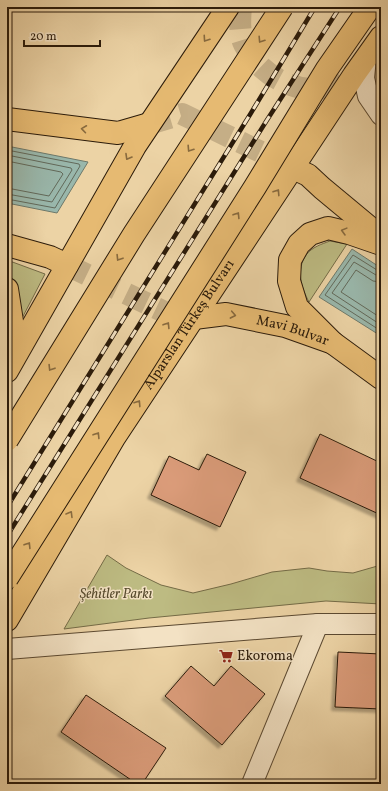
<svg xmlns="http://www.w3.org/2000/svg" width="388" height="791" font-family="Vollkorn,serif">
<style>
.green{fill:#bdbb82;stroke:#746b46}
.water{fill:#99b7ab;stroke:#6d796b}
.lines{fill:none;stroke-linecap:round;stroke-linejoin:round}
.shore{stroke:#62695a;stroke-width:1}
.building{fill:#db9c7a;stroke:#2b1b0a;filter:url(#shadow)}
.primary-tunnel{stroke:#c5ae86;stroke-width:22;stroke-dasharray:22 11;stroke-linecap:butt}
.street-casing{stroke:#5b4931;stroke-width:22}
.primary-casing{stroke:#2b1b0a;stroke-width:24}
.street{stroke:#f3e2c4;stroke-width:20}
.primary{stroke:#e6ba72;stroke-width:22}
.rail-casing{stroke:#2b1b0a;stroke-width:4.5}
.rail{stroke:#f3e2c4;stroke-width:3;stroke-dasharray:9;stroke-linecap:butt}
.highway-bridge-casing{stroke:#2b1b0a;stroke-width:24;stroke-linecap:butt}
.highway-bridge{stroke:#e6ba72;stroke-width:22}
.oneway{stroke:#886a3e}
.labels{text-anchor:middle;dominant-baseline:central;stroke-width:3;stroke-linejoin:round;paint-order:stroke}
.street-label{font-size:14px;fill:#2b1b0a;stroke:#f3e2c4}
.park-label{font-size:14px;font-style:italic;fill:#574b2e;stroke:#f3e2c4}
.poi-label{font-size:14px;fill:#2b1b0a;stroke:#f3e2c4;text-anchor:start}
</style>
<defs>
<filter id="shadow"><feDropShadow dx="-3.5" dy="3.5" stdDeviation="1" flood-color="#0004"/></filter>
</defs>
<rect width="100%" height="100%" fill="#ecd3a5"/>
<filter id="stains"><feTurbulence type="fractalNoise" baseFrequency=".005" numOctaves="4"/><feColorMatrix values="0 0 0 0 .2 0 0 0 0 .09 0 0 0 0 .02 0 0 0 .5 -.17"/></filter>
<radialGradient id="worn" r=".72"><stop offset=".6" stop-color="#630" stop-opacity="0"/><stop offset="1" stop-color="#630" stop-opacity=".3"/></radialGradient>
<g class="green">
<path d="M330 241 347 244 309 302C301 287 296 270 306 255 312 247 322 244 330 241Z"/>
<polygon points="7,260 45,274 19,324 17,290 7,267"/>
<polygon points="107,555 126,568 161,585 193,593 231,584 272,572 309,568 327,571 353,573 381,565 381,604 326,601 149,618 64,629"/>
</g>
<g class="water">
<polygon points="7,146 88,162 57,213 7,203"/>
<polygon points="352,249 381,268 381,336 319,297"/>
</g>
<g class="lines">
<g class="shore">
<polyline points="7,150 79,164 80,166 55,208 7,199"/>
<polyline points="7,155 71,168 72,170 52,202 7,194"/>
<polyline points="7,161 61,172 63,174 49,196 7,188"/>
<polyline points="381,271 377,270 353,255 325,295 381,331"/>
<polyline points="381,276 376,275 354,262 332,293 381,325"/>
<polyline points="381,282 373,281 356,270 341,292 381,318"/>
</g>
</g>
<g class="building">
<polygon points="320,434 381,463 381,515 300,478"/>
<polygon points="207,454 246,472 220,527 151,495 169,456 199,470"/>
<polygon points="338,652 381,654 381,709 335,707"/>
<polygon points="191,666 214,686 231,666 265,694 222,745 165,696"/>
<polygon points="86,695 166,748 142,784 137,784 61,732"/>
</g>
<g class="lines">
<g class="primary-tunnel">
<path d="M241 7C240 17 239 34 244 44 257 71 288 91 319 89 328 88 344 79 354 75"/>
<polyline points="149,124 182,114 290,166"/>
<polyline points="67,265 179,319 191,318"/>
</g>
<defs>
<g id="street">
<polyline points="366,58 364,78 368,96 381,115"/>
<polyline points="7,649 318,624 381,624"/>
<polyline points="252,784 318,624"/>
</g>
<g id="primary">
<polyline points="7,119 118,133 149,124"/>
<polyline points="293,168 308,175 322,188 381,237"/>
<polyline points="7,245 50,257 67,265"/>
<polyline points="7,289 13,328 7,351"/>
<path id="s1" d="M194 318 226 314 285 326 333 343 381 378"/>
<polyline points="333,343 297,307 289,281 290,260 299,244 310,234 328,228 349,233 381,244"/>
<polyline points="7,371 135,146 228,7"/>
<path id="s2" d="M7 620 114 438 354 75 381 37"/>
</g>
</defs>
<use href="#street" class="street-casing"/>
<use href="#primary" class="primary-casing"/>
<use href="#street" class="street"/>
<use href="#primary" class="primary"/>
<defs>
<g id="rail">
<polyline points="7,507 251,113 315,7"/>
<polyline points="7,536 267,120 340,7"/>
</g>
</defs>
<use href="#rail" class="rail-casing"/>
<use href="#rail" class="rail"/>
<defs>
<g id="highway-bridge">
<polyline points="7,440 134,234 282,7"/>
<polyline points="7,578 255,187 327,69 370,7"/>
</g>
</defs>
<use href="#highway-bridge" class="highway-bridge-casing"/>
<use href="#highway-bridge" class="highway-bridge"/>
</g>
<defs><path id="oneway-chevron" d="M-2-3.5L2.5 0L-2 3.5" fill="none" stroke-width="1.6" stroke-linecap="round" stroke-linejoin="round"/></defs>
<g class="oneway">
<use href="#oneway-chevron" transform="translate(206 39) rotate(124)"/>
<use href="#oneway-chevron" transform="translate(261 40) rotate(123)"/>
<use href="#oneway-chevron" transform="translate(84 129) rotate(-172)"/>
<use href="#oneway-chevron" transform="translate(190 149) rotate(123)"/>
<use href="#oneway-chevron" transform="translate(128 157) rotate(120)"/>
<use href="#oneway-chevron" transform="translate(277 192) rotate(-57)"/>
<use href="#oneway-chevron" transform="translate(237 215) rotate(-58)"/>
<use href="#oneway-chevron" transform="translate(344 231) rotate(-165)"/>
<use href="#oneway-chevron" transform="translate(119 258) rotate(122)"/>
<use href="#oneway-chevron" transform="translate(233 315) rotate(11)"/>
<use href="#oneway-chevron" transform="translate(167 325) rotate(-58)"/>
<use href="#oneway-chevron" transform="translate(51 368) rotate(122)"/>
<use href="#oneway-chevron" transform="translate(138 403) rotate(-57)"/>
<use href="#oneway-chevron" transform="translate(97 435) rotate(-58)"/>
<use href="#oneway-chevron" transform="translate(70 514) rotate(-59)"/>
<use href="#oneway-chevron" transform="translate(28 545) rotate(-58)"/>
</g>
<defs>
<symbol id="supermarket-bare" viewBox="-9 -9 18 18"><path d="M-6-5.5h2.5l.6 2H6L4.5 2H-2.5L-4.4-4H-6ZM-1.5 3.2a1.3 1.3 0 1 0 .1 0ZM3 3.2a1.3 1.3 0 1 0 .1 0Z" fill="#8f2418" stroke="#f3e2c4" stroke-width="2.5" paint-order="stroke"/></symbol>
</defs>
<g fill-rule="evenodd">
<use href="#supermarket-bare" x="216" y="646" width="20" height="20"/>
</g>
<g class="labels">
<g class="street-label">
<text stroke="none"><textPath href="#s2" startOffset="347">Alparslan Türkeş Bulvarı</textPath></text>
<text stroke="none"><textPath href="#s1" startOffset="101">Mavi Bulvar</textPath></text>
</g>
<g class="park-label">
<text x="116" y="594">Şehitler Parkı</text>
</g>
<g class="poi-label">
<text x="237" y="656">Ekoroma</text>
</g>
</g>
<rect width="388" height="791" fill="none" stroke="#ecd3a5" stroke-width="24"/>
<rect x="8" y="8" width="372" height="775" fill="none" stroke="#2b1b0a" stroke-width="2"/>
<rect x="12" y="12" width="364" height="767" fill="none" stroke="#2b1b0a"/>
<path d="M24 40v6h76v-6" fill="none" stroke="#2b1b0a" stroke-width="2"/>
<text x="30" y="40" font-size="12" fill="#2b1b0a" stroke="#f3e2c4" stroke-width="3" paint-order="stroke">20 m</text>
<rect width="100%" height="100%" filter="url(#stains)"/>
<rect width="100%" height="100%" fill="url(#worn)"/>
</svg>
